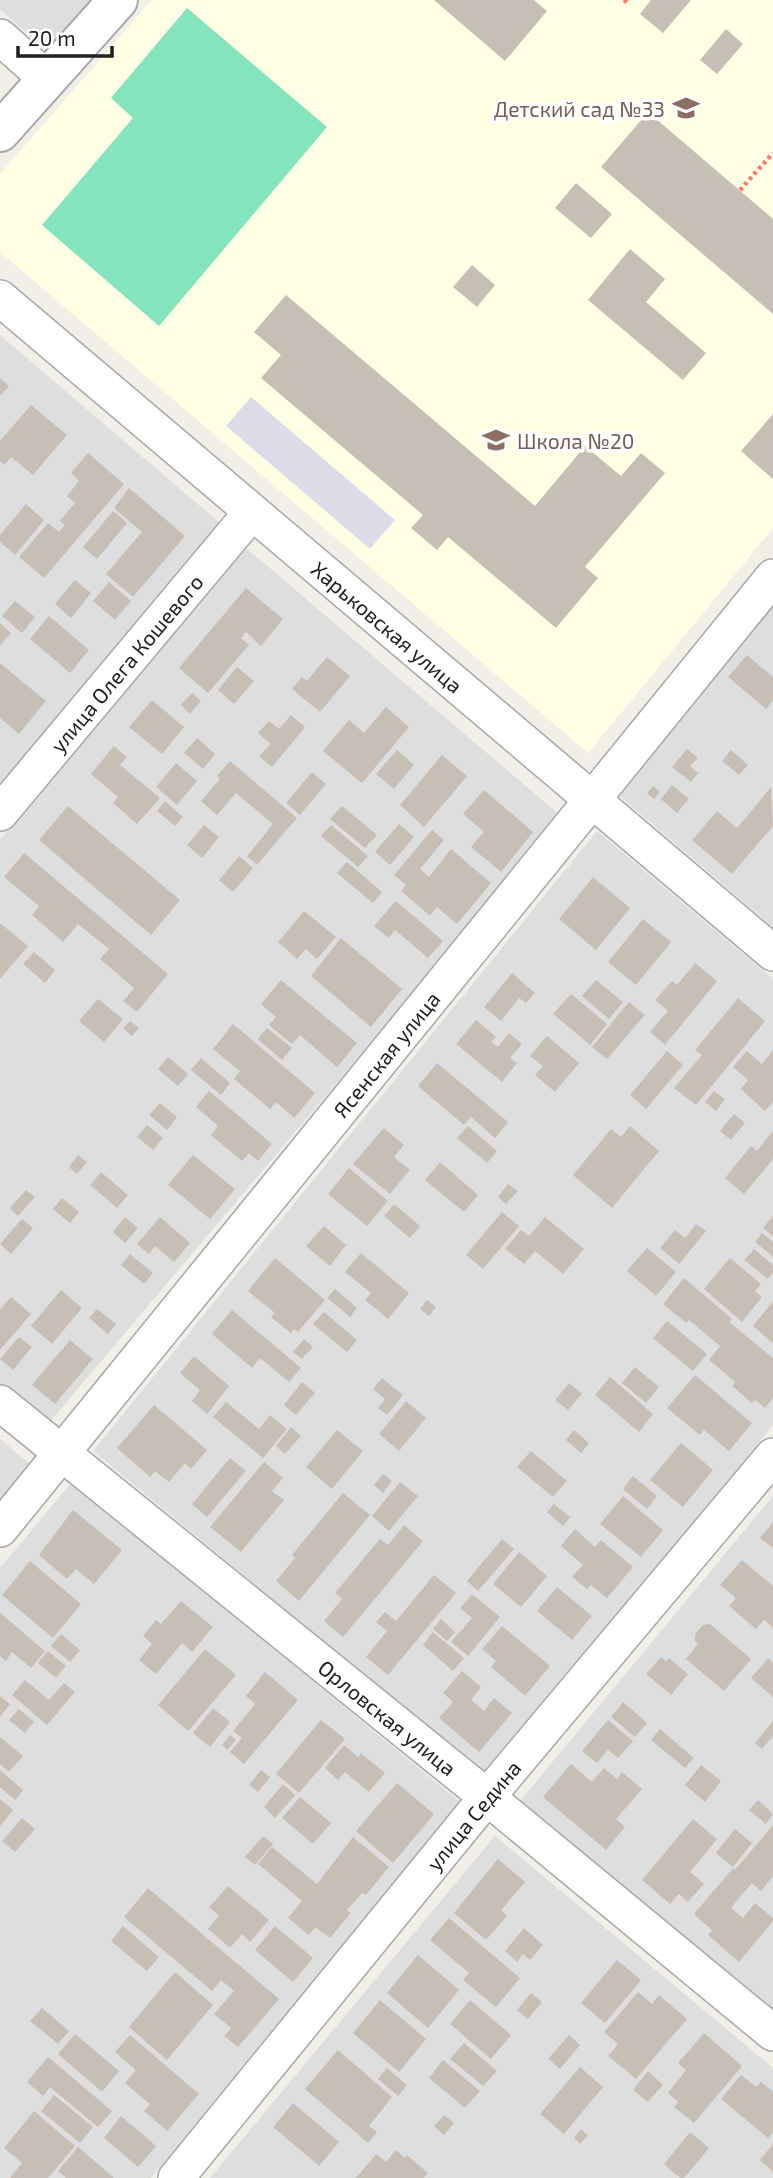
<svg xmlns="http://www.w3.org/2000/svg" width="773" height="2178" font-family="'Exo 2',sans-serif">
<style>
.residential{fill:#dfdede}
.education{fill:#ffffe4}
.pitch{fill:#83e4be}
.plaza{fill:#dcdce8}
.building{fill:#c7beb6}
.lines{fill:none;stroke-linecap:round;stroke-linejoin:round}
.minor-casing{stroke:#a8a8a8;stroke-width:38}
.tertiary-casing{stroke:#a8a8a8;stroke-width:42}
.path{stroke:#ff7a6c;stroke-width:4.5;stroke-dasharray:3.5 3.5;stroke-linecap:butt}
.minor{stroke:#fff;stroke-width:35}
.tertiary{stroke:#fff;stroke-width:38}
.labels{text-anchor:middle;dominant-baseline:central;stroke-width:7;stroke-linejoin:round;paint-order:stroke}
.education-label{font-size:21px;fill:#785e54;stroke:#fff;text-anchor:end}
.street-label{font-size:21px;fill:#212121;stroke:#fff}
</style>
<rect width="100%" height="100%" fill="#f2eee8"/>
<g class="residential">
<polygon points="0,0 96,0 49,53 0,9"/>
<polygon points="0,335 222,525 0,788"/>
<polygon points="246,548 562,817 48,1424 0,1383 0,840"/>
<polygon points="773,597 773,927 611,789"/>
<polygon points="597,831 773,979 773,1425 486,1776 93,1451"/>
<polygon points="0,1439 30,1464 0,1499"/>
<polygon points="71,1483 460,1802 151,2178 0,2178 0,1568"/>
<polygon points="773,1496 773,2013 520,1801"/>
<polygon points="495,1836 773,2068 773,2178 210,2178"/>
</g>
<polygon class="education" points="152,0 773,0 773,528 588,753 0,252 0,174"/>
<polygon class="pitch" points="187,8 327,127 159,326 42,225 133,118 111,98"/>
<polygon class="plaza" points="251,397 395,520 370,549 226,426"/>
<g class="building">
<polygon points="434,0 534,0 547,11 505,61"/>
<polygon points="651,0 691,0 663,33 640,14"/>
<polygon points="726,29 743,44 717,74 700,60"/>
<polygon points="648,112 773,219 773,314 601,167"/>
<polygon points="576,183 612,214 591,238 555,208"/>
<polygon points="630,249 665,279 646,302 706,353 683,380 588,300"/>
<polygon points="472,265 495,285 477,307 453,287"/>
<polygon points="286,295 535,506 585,446 621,476 641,453 665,473 585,567 598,578 556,628 448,537 437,550 411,528 423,515 261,378 281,355 254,332"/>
<polygon points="0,378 9,386 0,396"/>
<polygon points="31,405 67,435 33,475 11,457 4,465 0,461 0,441"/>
<polygon points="773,414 773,479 741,451"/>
<polygon points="88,453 124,484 44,578 19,557 48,523 59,532 65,525 60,521 75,503 67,496 79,481 71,473"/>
<polygon points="129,488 185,536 133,597 106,574 142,532 114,508"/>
<polygon points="26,504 44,520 15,555 0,542 0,535"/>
<polygon points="113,511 127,523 97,559 83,547"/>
<polygon points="75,580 91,593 71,618 55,604"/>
<polygon points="109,582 131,601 115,620 93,601"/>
<polygon points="246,588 283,619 261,646 246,632 241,638 249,645 208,693 179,668"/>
<polygon points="15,601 35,617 22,633 2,616"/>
<polygon points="49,616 89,650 70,673 30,639"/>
<polygon points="0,623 11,633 0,646"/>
<polygon points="747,655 773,677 773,700 766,709 728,677"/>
<polygon points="327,657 350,676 320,712 292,689 302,677 307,681"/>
<polygon points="0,663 46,701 19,734 0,718"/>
<polygon points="237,667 254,681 234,704 218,690"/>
<polygon points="192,693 201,701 190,714 181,705"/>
<polygon points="152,700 184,727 162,754 129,727"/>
<polygon points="386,707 409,727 362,783 323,751 349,720 364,733"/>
<polygon points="291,715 305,727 272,767 259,756 271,744 258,733 269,721 279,729"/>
<polygon points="197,738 215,754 203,769 184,753"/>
<polygon points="114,746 127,757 120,765 160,798 137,824 113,803 118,797 91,774"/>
<polygon points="687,749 698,758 690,766 698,773 691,782 672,767"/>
<polygon points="397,750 414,765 394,789 376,774"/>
<polygon points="731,750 748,765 739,775 722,761"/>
<polygon points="442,755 467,776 424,827 400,805"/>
<polygon points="230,761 297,818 257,865 247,856 273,824 236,793 217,815 201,801 220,779 217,776"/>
<polygon points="176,763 197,781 177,805 156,787"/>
<polygon points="312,772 326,784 300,815 286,803"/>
<polygon points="672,785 689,799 677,813 661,799"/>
<polygon points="653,786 660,792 654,799 647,793"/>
<polygon points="771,787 773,826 732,874 692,840 717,811 737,828"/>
<polygon points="484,790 533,832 501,872 471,847 484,832 463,814"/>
<polygon points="165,801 183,817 175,826 157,811"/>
<polygon points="68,806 180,900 151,935 39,840"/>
<polygon points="342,806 377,835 365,848 330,819"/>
<polygon points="399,824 414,837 390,865 375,852"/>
<polygon points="204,825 219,837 202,858 187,845"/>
<polygon points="331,825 368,856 358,867 321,836"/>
<polygon points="432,830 444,840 420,869 429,877 451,849 491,883 457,924 437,907 430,916 401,891 406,885 394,875"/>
<polygon points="24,853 168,974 137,1012 123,1001 134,988 100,959 109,949 78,924 63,942 32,915 39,906 4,877"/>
<polygon points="239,856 253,868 233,892 219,880"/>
<polygon points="347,862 382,892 373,903 337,873"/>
<polygon points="593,877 630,908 596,950 559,919"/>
<polygon points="396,901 443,941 428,958 395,930 389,938 374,926"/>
<polygon points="304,911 336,937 317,959 306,949 297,959 278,942"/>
<polygon points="643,919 671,942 636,985 608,962"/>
<polygon points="0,923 28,946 0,979"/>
<polygon points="341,938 402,989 371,1027 311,976"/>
<polygon points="34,952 55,970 45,983 23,964"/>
<polygon points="695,963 717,981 665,1045 650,1032 668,1011 655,1000 672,981 677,985"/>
<polygon points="512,973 535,993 526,1003 519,998 501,1021 484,1007"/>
<polygon points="281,980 357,1043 337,1067 300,1035 292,1044 269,1025 276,1017 261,1004"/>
<polygon points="596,980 623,1002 609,1019 582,996"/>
<polygon points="571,994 607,1024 590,1045 553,1014"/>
<polygon points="738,998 765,1021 696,1105 674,1088 702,1055 695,1050"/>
<polygon points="98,999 123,1019 104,1042 79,1021"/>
<polygon points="629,1002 645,1015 607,1059 592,1047"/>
<polygon points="476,1020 496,1037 491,1042 498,1047 509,1033 522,1044 510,1058 517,1063 502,1082 456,1044"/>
<polygon points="130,1021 139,1028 132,1036 123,1028"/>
<polygon points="233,1024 315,1093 294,1118 276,1102 270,1109 234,1079 240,1071 213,1049"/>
<polygon points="267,1028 292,1048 282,1060 258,1039"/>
<polygon points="547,1036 579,1063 555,1092 535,1075 543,1066 530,1056"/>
<polygon points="773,1050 773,1102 765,1111 741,1089 748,1080 733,1067 747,1051 762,1064"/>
<polygon points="667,1051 683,1065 646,1109 630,1095"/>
<polygon points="168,1057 188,1074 178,1086 158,1069"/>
<polygon points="201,1058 230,1083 221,1095 191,1070"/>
<polygon points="437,1063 508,1122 495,1138 471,1117 464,1125 418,1086"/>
<polygon points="209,1091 272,1144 258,1161 249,1153 242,1161 211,1135 218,1126 196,1107"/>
<polygon points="714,1091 725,1099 716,1111 705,1102"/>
<polygon points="160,1103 177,1117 167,1130 149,1115"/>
<polygon points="734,1114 745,1123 731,1140 720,1131"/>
<polygon points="147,1125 163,1138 153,1150 137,1137"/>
<polygon points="468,1126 497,1151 487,1163 457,1138"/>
<polygon points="630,1126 659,1151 612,1208 573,1175 611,1129 621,1137"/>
<polygon points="384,1128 404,1145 394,1157 410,1170 390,1194 353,1164"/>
<polygon points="773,1131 773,1159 744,1194 725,1178 751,1146 757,1151"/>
<polygon points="78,1155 87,1162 77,1174 69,1167"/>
<polygon points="193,1155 235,1189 210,1219 168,1185"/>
<polygon points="440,1162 478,1195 464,1212 425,1180"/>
<polygon points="349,1168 388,1201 367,1226 328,1194"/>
<polygon points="101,1172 128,1195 117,1208 90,1185"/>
<polygon points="508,1184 518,1191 506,1204 498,1197"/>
<polygon points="26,1190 35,1197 18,1216 10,1208"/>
<polygon points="62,1198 79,1212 70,1223 53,1209"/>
<polygon points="394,1204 420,1226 410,1238 384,1216"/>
<polygon points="502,1212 519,1226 483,1269 466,1255"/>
<polygon points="773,1216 773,1236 763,1228"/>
<polygon points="125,1217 138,1228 125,1243 113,1232"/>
<polygon points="160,1217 190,1243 174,1262 155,1246 149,1254 137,1244"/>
<polygon points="545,1217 584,1249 563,1274 535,1251 524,1264 505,1249 521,1230 529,1236"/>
<polygon points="22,1219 33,1228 11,1254 0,1244"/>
<polygon points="696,1224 706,1231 679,1264 660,1248 675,1230 685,1238"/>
<polygon points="324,1226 346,1245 330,1266 306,1246"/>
<polygon points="762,1233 773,1242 773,1257 755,1242"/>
<polygon points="647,1248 676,1272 656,1296 627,1271"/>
<polygon points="754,1249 773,1265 773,1273 768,1279 744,1260"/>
<polygon points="361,1253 409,1293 388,1319 365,1300 371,1293 345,1272"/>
<polygon points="130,1254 153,1273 144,1284 121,1265"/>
<polygon points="275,1258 325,1300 298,1332 294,1329 291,1333 271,1317 275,1313 248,1291"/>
<polygon points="730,1258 761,1284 755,1291 762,1297 742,1322 704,1289"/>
<polygon points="684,1278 732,1319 729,1322 773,1358 773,1398 765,1408 755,1400 752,1403 732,1386 735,1382 709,1360 720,1346 689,1320 686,1323 663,1304"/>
<polygon points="335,1289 357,1308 350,1317 327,1298"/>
<polygon points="61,1290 82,1308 52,1344 31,1326"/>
<polygon points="11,1297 31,1314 0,1350 0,1310"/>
<polygon points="427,1300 436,1307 429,1316 420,1309"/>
<polygon points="773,1301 773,1343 753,1326"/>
<polygon points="97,1309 116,1324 108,1334 89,1318"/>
<polygon points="232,1310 301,1368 289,1382 260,1358 252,1368 212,1334"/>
<polygon points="324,1312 357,1340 347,1352 313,1324"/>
<polygon points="667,1321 707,1354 693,1371 653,1338"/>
<polygon points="19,1337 32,1347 13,1370 0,1359"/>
<polygon points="304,1339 313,1347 302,1359 293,1352"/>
<polygon points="70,1340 93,1359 55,1404 32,1385"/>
<polygon points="194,1356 229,1386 207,1414 192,1401 200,1390 180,1373"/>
<polygon points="635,1367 659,1387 646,1403 622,1383"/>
<polygon points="695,1375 752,1423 729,1451 704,1430 700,1435 667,1408"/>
<polygon points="610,1377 653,1414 639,1432 595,1395"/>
<polygon points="382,1378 403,1395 387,1415 378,1408 385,1399 373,1389"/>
<polygon points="302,1382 315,1393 296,1415 284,1405"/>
<polygon points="569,1383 582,1394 568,1410 555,1400"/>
<polygon points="406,1401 426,1418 399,1451 379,1434"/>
<polygon points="226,1402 259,1429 270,1415 287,1429 263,1458 213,1417"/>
<polygon points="154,1405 207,1450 191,1469 185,1463 169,1482 155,1471 150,1477 117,1448"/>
<polygon points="291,1427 301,1436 285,1454 276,1446"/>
<polygon points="337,1430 363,1451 332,1489 306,1467"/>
<polygon points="574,1430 589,1443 581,1453 566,1440"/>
<polygon points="681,1443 713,1470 683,1507 650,1480"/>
<polygon points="531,1451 567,1481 553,1497 517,1467"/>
<polygon points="230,1458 246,1471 207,1517 192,1504"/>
<polygon points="264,1462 283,1478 272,1491 284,1500 241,1552 210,1527"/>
<polygon points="383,1474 392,1481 383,1493 374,1485"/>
<polygon points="633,1476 657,1496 647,1509 623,1489"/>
<polygon points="400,1482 418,1496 389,1531 372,1516"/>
<polygon points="343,1493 370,1515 299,1601 276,1581 295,1558 292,1555"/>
<polygon points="623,1496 663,1530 641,1557 600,1524"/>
<polygon points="554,1504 570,1517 563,1526 547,1512"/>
<polygon points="73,1510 122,1550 94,1584 76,1569 67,1579 39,1555"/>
<polygon points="773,1522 773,1548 760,1538"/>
<polygon points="404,1525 423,1541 343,1637 324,1621 342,1599 335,1593 380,1539 388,1545"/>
<polygon points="575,1529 595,1547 601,1540 633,1567 607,1598 591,1585 587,1589 572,1577 583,1565 561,1546"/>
<polygon points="502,1539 514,1549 478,1591 467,1581"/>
<polygon points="519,1552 547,1576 521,1607 493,1584"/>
<polygon points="742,1560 773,1586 773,1628 764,1620 756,1629 729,1606 736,1598 720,1585"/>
<polygon points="30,1561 81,1604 53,1638 2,1595"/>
<polygon points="434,1575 456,1593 388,1675 366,1657 387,1631 376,1622 385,1612 396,1621"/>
<polygon points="557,1587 592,1616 572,1640 537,1611"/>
<polygon points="472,1594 500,1617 468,1656 451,1642 472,1618 460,1608"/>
<polygon points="181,1601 213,1627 192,1652 182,1643 156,1674 139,1660 152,1644 143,1636 156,1620 161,1624"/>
<polygon points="0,1613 45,1651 31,1668 12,1652 6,1661 0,1656"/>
<polygon points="441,1619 455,1632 447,1641 433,1629"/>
<polygon points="710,1624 751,1659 724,1691 686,1659 698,1644 695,1641 695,1634 703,1625"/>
<polygon points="502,1626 550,1666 525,1696 491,1667 496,1661 482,1649"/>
<polygon points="433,1632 464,1658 453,1671 423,1645"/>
<polygon points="61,1634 80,1650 70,1662 51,1646"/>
<polygon points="205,1649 236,1675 188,1731 158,1705"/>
<polygon points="48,1651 66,1666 56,1678 38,1663"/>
<polygon points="661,1657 666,1661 669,1658 688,1674 671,1695 646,1674"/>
<polygon points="768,1658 773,1663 773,1697 751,1678"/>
<polygon points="462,1671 481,1687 471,1700 484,1711 494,1698 512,1713 479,1752 439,1718 453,1702 443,1693"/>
<polygon points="265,1672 298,1700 244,1764 230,1752 242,1738 233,1731 255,1704 246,1696"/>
<polygon points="25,1680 49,1700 64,1683 75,1692 47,1725 12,1695"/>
<polygon points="0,1696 10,1704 0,1717"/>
<polygon points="623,1702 647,1723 635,1737 611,1717"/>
<polygon points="213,1708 230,1722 210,1747 193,1733"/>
<polygon points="19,1709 34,1722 25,1733 9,1720"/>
<polygon points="321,1720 345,1739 299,1793 276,1774"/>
<polygon points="608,1720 633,1741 618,1758 608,1750 597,1763 582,1751"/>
<polygon points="773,1721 773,1736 762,1749 755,1743"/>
<polygon points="660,1729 694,1758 685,1768 651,1740"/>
<polygon points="230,1735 236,1740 227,1750 222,1745"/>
<polygon points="0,1737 23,1756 9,1772 0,1764"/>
<polygon points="344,1745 358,1757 361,1753 385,1773 369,1792 345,1772 338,1780 325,1768"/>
<polygon points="571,1764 592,1782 604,1768 617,1779 622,1772 642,1789 616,1819 625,1827 606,1850 543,1797"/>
<polygon points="701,1765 721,1781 705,1802 685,1785"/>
<polygon points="0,1770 23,1790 15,1800 0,1787"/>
<polygon points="261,1770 270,1777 258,1792 249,1785"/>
<polygon points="397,1783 434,1814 393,1863 356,1831"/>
<polygon points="283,1784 295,1795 275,1818 264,1807"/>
<polygon points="300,1797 331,1823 313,1844 282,1818"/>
<polygon points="0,1799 13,1810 0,1826"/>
<polygon points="758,1800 773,1814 766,1824 749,1810"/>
<polygon points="22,1818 35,1829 15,1852 2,1841"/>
<polygon points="693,1819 717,1839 690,1872 704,1884 688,1902 679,1894 670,1904 642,1880"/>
<polygon points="773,1825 773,1876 761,1891 752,1883 731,1908 743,1918 755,1903 773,1918 773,1921 739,1962 708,1935 712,1930 694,1914 733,1868 735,1870"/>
<polygon points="735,1829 752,1843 733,1867 716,1853"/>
<polygon points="263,1836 273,1844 255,1865 245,1857"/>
<polygon points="353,1837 389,1867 366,1895 362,1893 347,1910 351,1913 330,1938 315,1927 309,1935 288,1918 302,1901 258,1864 272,1847 317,1884"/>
<polygon points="498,1859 525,1882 501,1910 507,1916 486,1940 454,1913"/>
<polygon points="228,1886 269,1920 250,1942 242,1934 230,1948 208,1929 219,1916 209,1907"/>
<polygon points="148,1888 279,1999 238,2047 224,2036 231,2028 214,2014 234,1991 221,1980 212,1991 124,1917"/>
<polygon points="449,1918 520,1978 496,2007 463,1980 469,1973 430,1940"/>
<polygon points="123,1926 159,1957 147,1971 111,1941"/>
<polygon points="275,1926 313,1958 293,1982 255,1950"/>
<polygon points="524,1928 543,1945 530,1960 523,1954 517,1962 505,1951"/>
<polygon points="418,1955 459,1990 428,2028 387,1993"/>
<polygon points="617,1960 641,1980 605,2023 581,2003"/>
<polygon points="175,1972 213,2005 167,2060 129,2027"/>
<polygon points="638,1992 652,2004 659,1995 687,2019 636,2079 608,2056 618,2044 604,2032"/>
<polygon points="531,1993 542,2002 528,2019 517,2010"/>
<polygon points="380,2000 426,2039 399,2072 353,2033"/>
<polygon points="470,2000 511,2035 491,2059 450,2024"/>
<polygon points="42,2008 69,2031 58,2044 30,2021"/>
<polygon points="704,2033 742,2066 694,2123 674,2107 678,2102 668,2093 686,2070 678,2063"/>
<polygon points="75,2034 119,2071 102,2092 58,2054"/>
<polygon points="130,2035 199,2094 167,2131 144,2111 150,2104 125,2083 136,2070 115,2052"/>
<polygon points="569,2035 580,2045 560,2069 548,2059"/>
<polygon points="464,2043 497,2071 483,2086 450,2059"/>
<polygon points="338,2050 392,2097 369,2126 377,2132 368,2143 305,2089"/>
<polygon points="48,2057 112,2111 98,2127 50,2087 43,2096 27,2082"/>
<polygon points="443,2060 480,2091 465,2108 429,2078"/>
<polygon points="580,2067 603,2087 564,2134 540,2114"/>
<polygon points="387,2068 407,2085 398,2096 378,2079"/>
<polygon points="648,2071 663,2085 648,2102 633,2090"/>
<polygon points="741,2075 756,2087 761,2082 773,2092 773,2132 768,2138 721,2099"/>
<polygon points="54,2095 93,2127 80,2143 41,2111"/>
<polygon points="293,2103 339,2142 319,2166 273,2127"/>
<polygon points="34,2111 75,2146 48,2178 12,2178 10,2177 22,2163 4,2148"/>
<polygon points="444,2115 454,2123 444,2135 434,2126"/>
<polygon points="121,2116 156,2146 138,2167 104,2138"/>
<polygon points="581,2129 588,2135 580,2144 574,2138"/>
<polygon points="690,2132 709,2148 684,2178 680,2178 664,2164"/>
<polygon points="773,2144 773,2172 760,2160"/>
<polygon points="78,2147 114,2178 66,2178 58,2171"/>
<polygon points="396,2150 405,2158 407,2155 428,2173 424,2178 356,2178 376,2154 386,2162"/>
</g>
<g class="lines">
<defs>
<g id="minor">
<polyline points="0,37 47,79"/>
<path id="s1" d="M0 298 773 953"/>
<path id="s2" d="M0 813 252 512"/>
<path id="s3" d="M0 1403 487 1797 773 2033"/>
<path id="s4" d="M0 1529 773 577"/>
<path id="s5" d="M176 2178 487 1797 773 1456"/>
</g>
<polyline id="tertiary" points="0,132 118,0"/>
</defs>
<use href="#minor" class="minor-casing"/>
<use href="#tertiary" class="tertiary-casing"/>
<g class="path">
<polyline points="624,0 629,4"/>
<polyline points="740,190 773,153"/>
</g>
<use href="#minor" class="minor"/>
<use href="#tertiary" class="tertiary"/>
</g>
<defs>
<symbol id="school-bare" viewBox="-9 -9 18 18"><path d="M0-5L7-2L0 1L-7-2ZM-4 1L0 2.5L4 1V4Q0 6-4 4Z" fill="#8d6e63" stroke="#fff" stroke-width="2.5" paint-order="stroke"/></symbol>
</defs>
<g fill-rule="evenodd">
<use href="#school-bare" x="667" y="89" width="38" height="38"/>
<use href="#school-bare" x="477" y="421" width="38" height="38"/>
</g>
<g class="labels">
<g class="education-label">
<text x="665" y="108">Детский сад №33</text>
<text x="517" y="440" text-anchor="start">Школа №20</text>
</g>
<g class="street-label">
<text stroke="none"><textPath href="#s1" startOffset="508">Харьковская улица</textPath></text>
<text stroke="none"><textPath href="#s2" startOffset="196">улица Олега Кошевого</textPath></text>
<text stroke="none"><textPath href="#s4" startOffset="612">Ясенская улица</textPath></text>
<text stroke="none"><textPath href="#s3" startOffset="499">Орловская улица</textPath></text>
<text stroke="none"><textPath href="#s5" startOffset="469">улица Седина</textPath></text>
</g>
</g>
<path d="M18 46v10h94v-10" fill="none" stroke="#212121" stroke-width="3.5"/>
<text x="28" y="46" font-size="21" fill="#212121" stroke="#ffffff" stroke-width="5" paint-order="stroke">20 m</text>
</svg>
